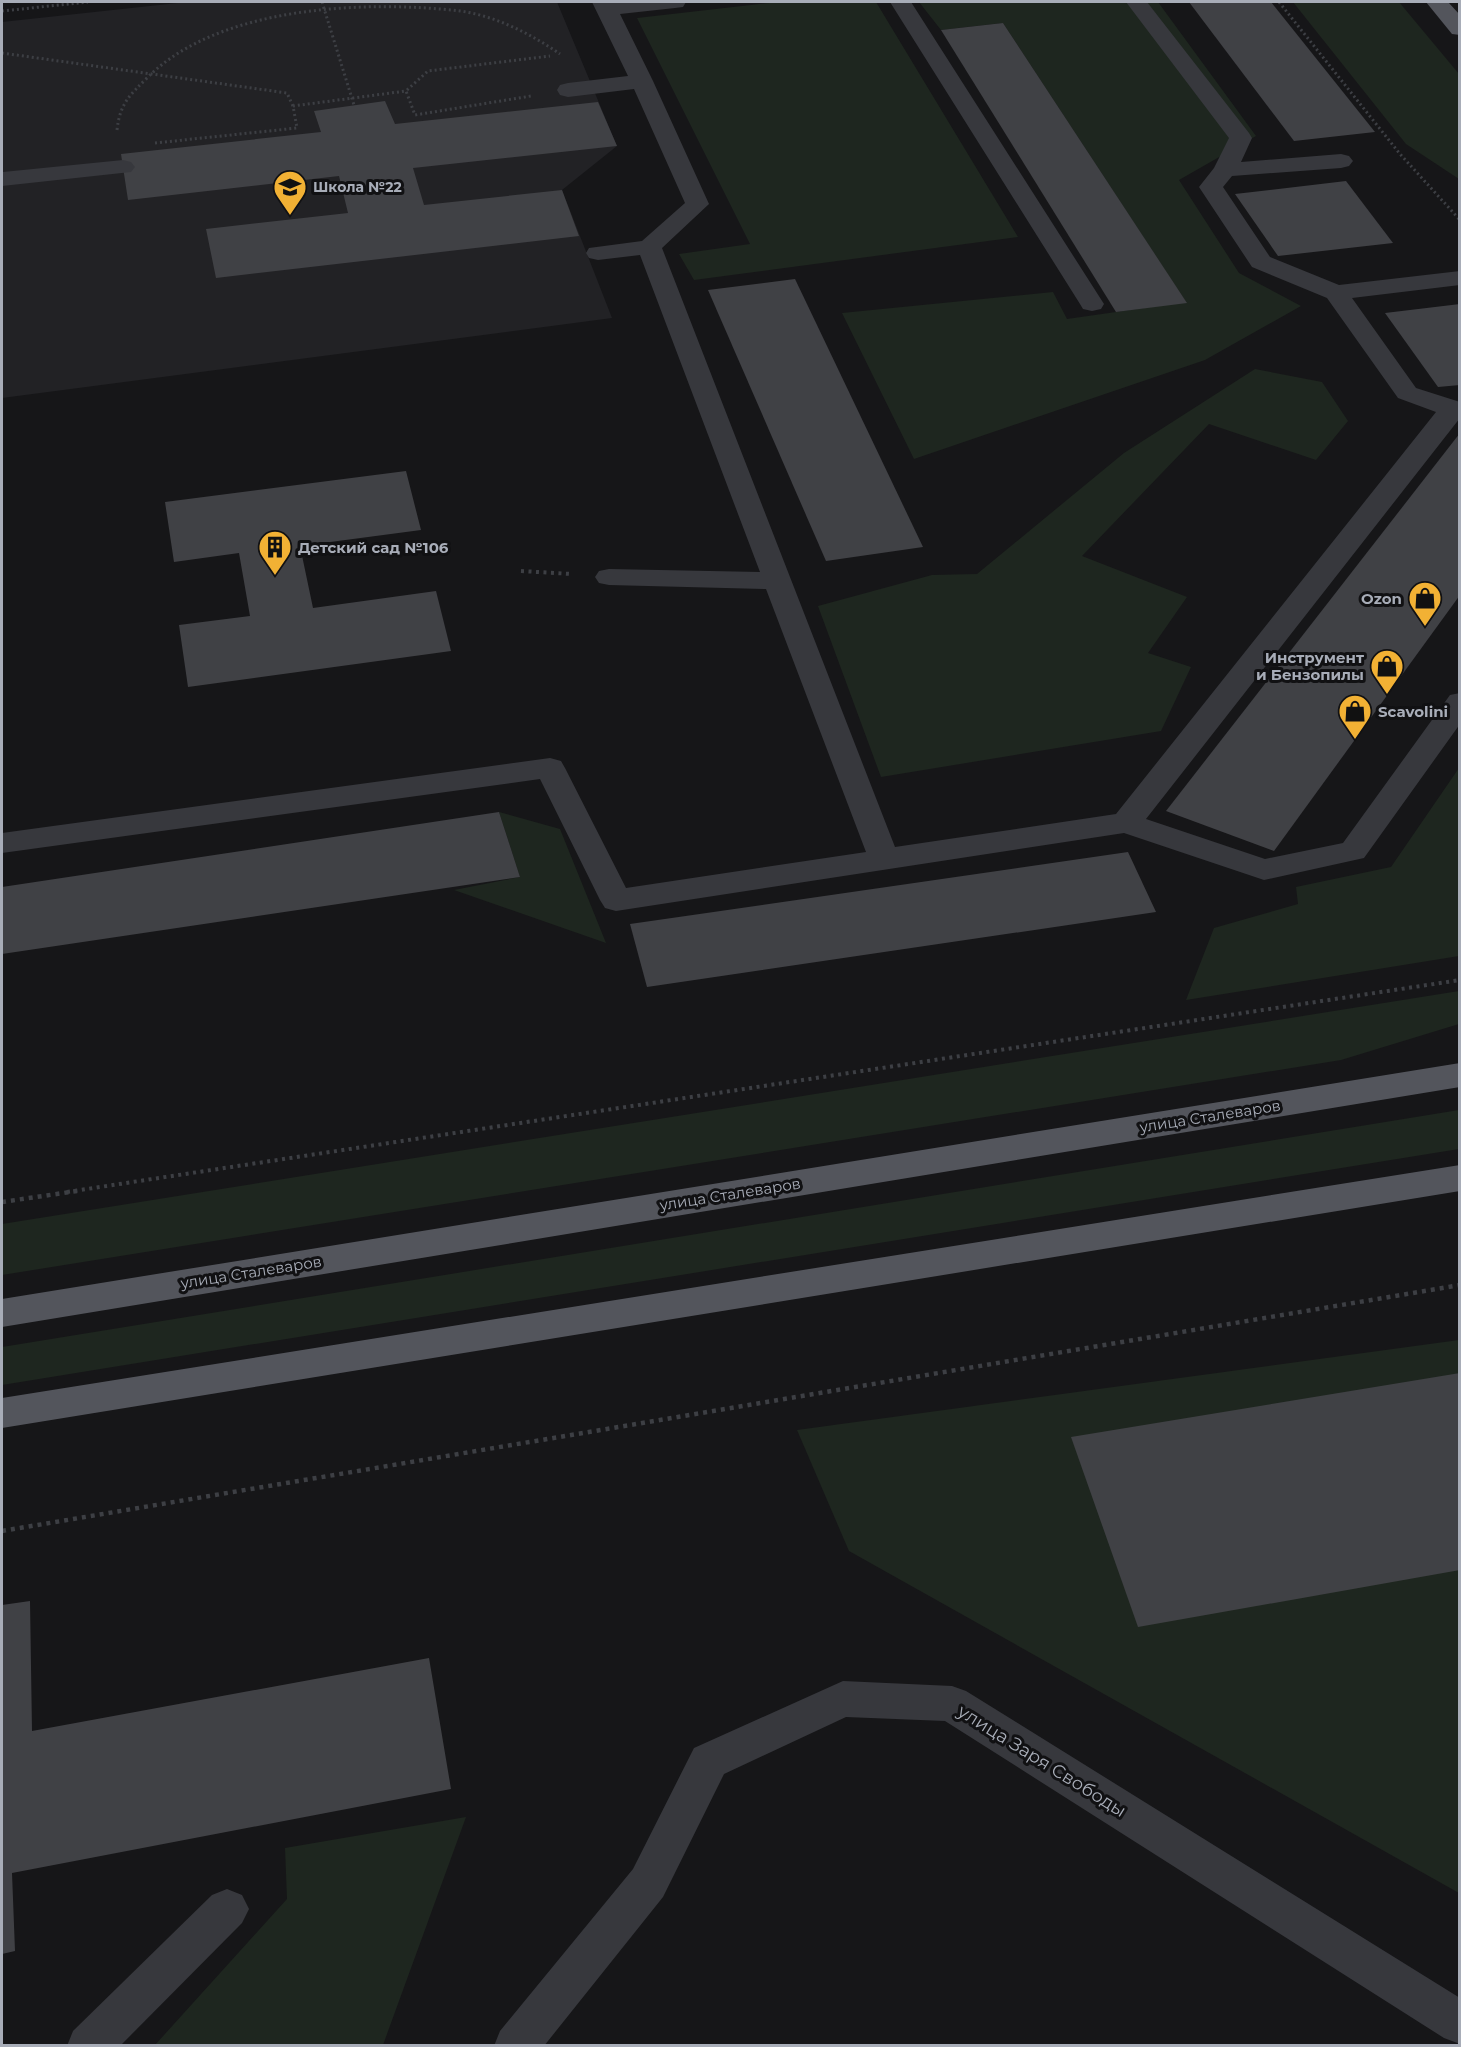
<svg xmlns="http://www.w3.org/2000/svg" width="1461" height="2047" font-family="Montserrat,sans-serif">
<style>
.built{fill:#222225}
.green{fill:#1e261f}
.building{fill:#404145}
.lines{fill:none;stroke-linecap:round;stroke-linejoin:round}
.path-far2{stroke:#3d3f44;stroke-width:3;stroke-dasharray:2 3;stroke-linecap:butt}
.path-far1{stroke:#3d3f44;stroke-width:4;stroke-dasharray:3 4.5;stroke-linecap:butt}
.path{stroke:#3d3f44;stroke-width:4.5;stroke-dasharray:4 5;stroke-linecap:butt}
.minor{fill:#37383d;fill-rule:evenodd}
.major{fill:#53555c;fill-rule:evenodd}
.labels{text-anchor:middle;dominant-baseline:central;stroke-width:6;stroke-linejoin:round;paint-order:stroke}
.far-poi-label{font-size:14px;font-weight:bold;fill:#a8adb8;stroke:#111113;text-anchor:start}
.poi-label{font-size:15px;font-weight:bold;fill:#a8adb8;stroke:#111113;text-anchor:start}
.street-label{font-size:15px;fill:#a8adb8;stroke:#111113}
.near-street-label{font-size:18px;fill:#a8adb8;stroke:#111113}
</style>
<rect width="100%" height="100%" fill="#161618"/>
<polygon class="built" points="187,2 557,2 617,146 562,190 612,318 2,398 2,22"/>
<g class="green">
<polygon points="778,2 876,2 1018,237 694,280 679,254 750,244 637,18"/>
<polygon points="919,2 1158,2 1256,136 1179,180 1239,273 1301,306 1205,360 914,459 842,313 1053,292 1067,319 1186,302 1003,23 941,30"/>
<polygon points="1293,2 1399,2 1459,74 1459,179 1406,144"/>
<polygon points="1255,369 1322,382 1348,421 1316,460 1209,424 1082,556 1187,597 1148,653 1191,667 1161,731 881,777 818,606 932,575 977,574 1124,453"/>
<polygon points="1459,768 1459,956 1186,1000 1214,928 1298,904 1296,887 1391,867"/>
<polygon points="499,812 560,829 606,943 454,890 520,877"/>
<polygon points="1459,991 1459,1024 1341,1060 2,1275 2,1224"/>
<polygon points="1459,1110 1459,1149 2,1385 2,1347"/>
<polygon points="1459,1340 1459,1893 849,1551 797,1430"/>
<polygon points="466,1817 383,2045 155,2045 287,1899 285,1848"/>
</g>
<g class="building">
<polygon points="1189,2 1271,2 1375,132 1294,141"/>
<polygon points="1003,23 1187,303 1116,312 941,30"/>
<polygon points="385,101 395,124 598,102 617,146 413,168 424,205 562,190 579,236 216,278 206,229 348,213 339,176 128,200 121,154 321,132 314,111"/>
<polygon points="1346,181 1393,243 1278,256 1235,194"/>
<polygon points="795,279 923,547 826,561 708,290"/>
<polygon points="1460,304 1460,385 1438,387 1385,313"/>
<polygon points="1460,433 1460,595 1274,851 1166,811"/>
<polygon points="406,471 421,530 300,546 313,608 436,591 451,651 188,687 179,625 250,616 239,553 174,562 165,502"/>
<polygon points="499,812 520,877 2,954 2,887"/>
<polygon points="1128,852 1156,912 647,987 630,924"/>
<polygon points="1460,1373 1460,1570 1138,1627 1071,1437"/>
<polygon points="30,1601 32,1731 429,1658 451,1789 12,1873 15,1951 2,1954 2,1605"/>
</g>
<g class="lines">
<g class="path-far2">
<polyline points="322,2 354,105"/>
<polyline points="1279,2 1400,154 1460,220"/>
<polyline points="2,11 88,2"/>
<polyline points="2,53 287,93 293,106"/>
<polyline points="407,90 428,71 550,56"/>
<path d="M117 130C120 103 130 95 148 77 219 6 365 0 460 11 496 16 531 34 560 54"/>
<polyline points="155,143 297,128 293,106 406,91 415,115 531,96"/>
</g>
<g class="path-far1">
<polyline points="521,571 572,574"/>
<polyline points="67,1192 1460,980"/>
</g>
<g class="path">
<polyline points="2,1202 77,1191"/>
<polyline points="2,1531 1460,1285"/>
</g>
<g class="minor">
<polygon points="592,2 686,2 683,7 675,8 620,14 653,81 709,204 662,248 895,847 1116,814 1436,412 1398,398 1327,298 1252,267 1199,187 1214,168 1229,138 1126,2 1147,2 1249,133 1252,138 1241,162 1341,154 1349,156 1353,161 1349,166 1341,168 1232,176 1223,187 1270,257 1339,285 1460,271 1460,285 1352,298 1416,388 1460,402 1460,418 1146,819 1265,859 1343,843 1450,695 1460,693 1460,724 1364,858 1264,880 1124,833 616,911 605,908 600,900 540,779 2,853 2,833 550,758 561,761 565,768 626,888 866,852 766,589 609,585 599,583 595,577 599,571 609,569 760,572 640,255 598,260 589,258 586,253 589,248 642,241 685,203 634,89 568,97 560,95 557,90 560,85 568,83 628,76"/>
<polygon points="890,2 911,2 1104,304 1101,309 1092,311 1083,309 1080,304"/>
<polygon points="123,160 131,162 135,167 131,172 2,186 3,172"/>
<polygon points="843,1681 952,1686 966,1691 1460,1998 1460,2044 1444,2038 945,1721 846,1717 724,1774 663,1897 544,2046 494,2046 500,2031 633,1869 694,1748"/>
<polygon points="227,1889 242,1895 249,1909 242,1923 120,2046 67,2046 73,2031 212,1895"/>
</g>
<g class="major">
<polygon points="1426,2 1448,2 1460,15 1460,35 1452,34"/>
<polygon points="1460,1063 1460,1087 2,1327 2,1299"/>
<polygon points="1460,1165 1460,1191 2,1428 2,1398"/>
</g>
</g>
<defs>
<symbol id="school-pin" viewBox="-11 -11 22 30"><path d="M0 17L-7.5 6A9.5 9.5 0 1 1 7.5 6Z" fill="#f2b134" stroke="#111113"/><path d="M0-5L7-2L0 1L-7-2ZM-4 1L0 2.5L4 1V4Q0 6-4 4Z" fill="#111"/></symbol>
<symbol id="building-pin" viewBox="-11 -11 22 30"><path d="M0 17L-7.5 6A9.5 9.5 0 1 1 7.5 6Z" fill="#f2b134" stroke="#111113"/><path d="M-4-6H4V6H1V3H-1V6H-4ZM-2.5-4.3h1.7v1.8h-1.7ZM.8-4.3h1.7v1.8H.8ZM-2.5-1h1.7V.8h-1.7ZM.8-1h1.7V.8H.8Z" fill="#111"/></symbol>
<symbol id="shop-pin" viewBox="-11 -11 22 30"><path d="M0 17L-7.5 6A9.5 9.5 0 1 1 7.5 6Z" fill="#f2b134" stroke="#111113"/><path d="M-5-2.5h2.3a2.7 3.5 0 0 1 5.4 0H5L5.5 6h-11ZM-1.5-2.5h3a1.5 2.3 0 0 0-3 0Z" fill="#111"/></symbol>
</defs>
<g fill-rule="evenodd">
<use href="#school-pin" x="271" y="168" width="38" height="52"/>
<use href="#building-pin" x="256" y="528" width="38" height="52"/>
<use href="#shop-pin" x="1406" y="579" width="38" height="52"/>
<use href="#shop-pin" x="1368" y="647" width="38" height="52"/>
<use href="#shop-pin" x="1336" y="692" width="38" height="52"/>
</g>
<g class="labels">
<g class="far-poi-label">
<text x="313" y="187">Школа №22</text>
</g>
<g class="poi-label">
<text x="298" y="547">Детский сад №106</text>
<text x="1402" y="598" text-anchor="end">Ozon</text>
<text x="1364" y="657" text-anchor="end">Инструмент<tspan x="1364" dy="17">и Бензопилы</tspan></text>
<text x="1378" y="711">Scavolini</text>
</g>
<g class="street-label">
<text transform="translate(1210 1116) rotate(-9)">улица Сталеваров</text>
<text transform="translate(730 1194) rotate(-9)">улица Сталеваров</text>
<text transform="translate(251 1272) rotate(-9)">улица Сталеваров</text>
</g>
<g class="near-street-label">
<text transform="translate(1042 1761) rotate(32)">улица Заря Свободы</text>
</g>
</g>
<rect width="1461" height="2047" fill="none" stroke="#a8adb8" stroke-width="6"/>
</svg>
